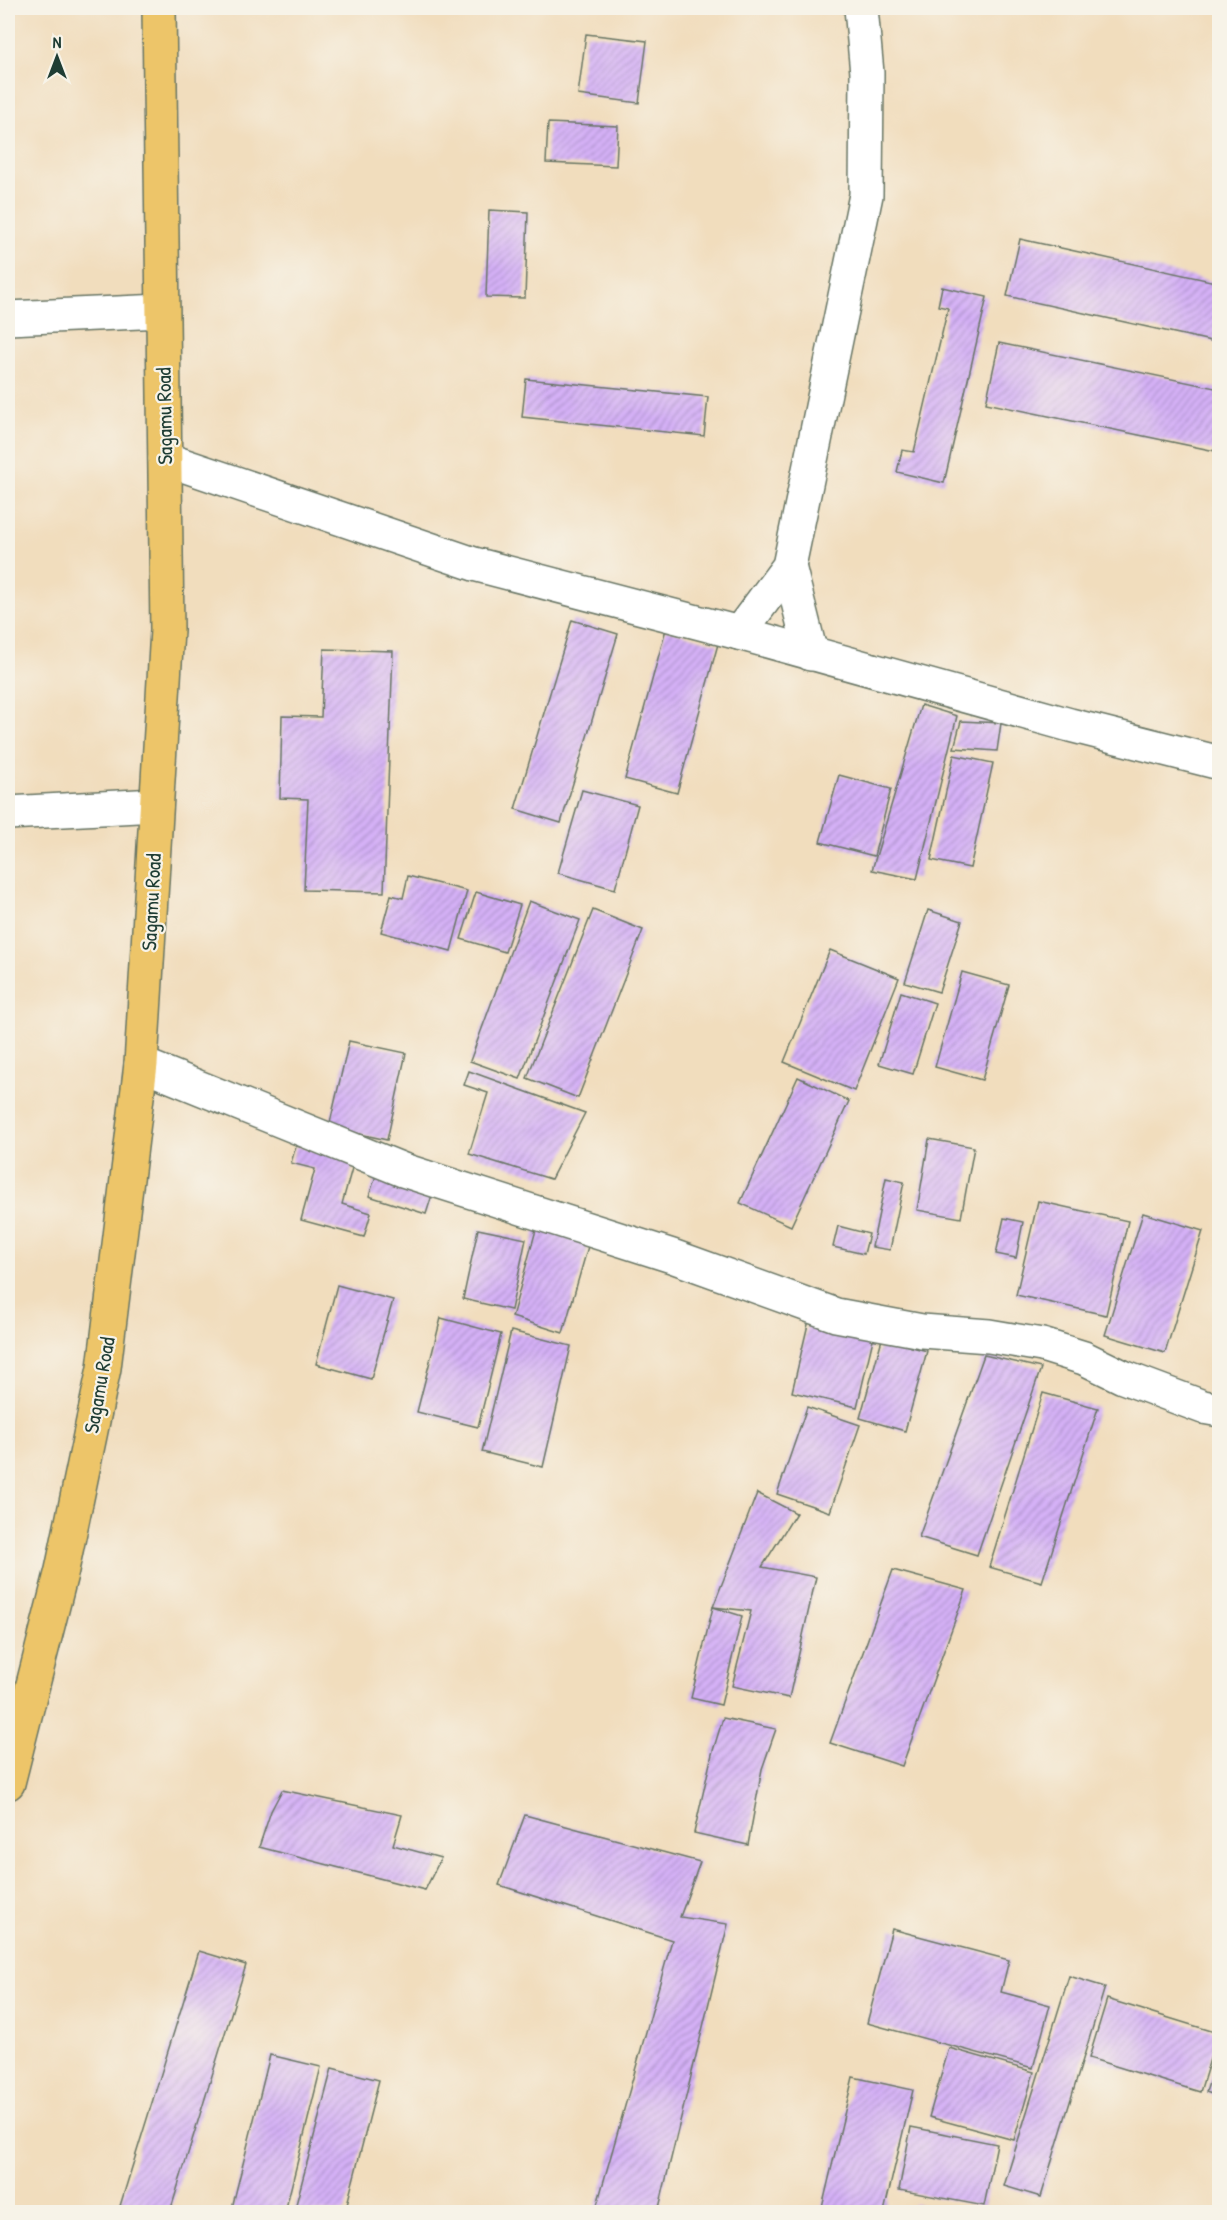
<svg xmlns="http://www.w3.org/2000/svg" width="1227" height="2220" font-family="'Patrick Hand',sans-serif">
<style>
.building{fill:url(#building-hatch)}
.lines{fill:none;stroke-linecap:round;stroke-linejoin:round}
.minor-casing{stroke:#687564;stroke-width:36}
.trunk-casing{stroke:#687564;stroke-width:36}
.minor{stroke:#fff;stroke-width:33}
.trunk{stroke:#edc569;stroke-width:33}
.labels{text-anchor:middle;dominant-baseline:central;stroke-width:4.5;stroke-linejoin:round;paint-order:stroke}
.street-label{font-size:21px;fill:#1f3d34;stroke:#f7f3e8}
</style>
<defs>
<pattern id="building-hatch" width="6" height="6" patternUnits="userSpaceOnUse" patternTransform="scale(1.5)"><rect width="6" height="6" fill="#d5b1f7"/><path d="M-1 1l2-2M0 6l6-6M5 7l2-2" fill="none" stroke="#ac91c9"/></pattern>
</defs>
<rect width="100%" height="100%" fill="#f7f3e8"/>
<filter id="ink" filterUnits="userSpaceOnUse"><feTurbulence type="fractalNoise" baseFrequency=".0167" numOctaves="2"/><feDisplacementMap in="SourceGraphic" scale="12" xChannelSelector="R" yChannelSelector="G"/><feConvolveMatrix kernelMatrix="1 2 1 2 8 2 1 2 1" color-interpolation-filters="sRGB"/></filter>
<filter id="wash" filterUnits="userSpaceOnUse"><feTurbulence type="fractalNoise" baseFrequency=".008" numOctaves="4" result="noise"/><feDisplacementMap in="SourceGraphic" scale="24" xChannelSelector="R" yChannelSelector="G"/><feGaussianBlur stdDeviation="1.35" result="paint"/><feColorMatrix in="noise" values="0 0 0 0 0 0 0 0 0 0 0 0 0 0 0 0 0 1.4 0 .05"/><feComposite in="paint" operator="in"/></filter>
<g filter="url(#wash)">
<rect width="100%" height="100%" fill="#f1ddbd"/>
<g id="blocks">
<g class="building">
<polygon points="586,34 647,41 639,103 578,95"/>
<polygon points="548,123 618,126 616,166 546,163"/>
<polygon points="489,210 528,212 525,298 486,297"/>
<polygon points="1020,239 1220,283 1220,343 1007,296"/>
<polygon points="942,287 987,297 944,483 897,472 902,450 914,452 948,308 938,306"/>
<polygon points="999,343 1220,389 1220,452 986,403"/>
<polygon points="526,379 708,397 704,436 522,417"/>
<polygon points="572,620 618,634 561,823 515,809"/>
<polygon points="666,629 718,644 677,793 625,779"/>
<polygon points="324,649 393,651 384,892 304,890 308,799 280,798 282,716 321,717"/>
<polygon points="921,705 957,716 917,879 872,870"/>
<polygon points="961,721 1001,723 997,751 954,748"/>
<polygon points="954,755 993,763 970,868 931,860"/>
<polygon points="839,775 891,789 874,856 820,842"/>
<polygon points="582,790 638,805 615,889 558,873"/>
<polygon points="408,876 467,891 451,951 381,932 391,895 403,898"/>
<polygon points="476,892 520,905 505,952 461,939"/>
<polygon points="529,901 580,920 520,1079 470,1061"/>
<polygon points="593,910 643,930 578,1098 527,1078"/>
<polygon points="928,910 962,921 939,992 905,982"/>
<polygon points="830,950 899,978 854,1091 784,1062"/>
<polygon points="962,972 1009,985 982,1080 935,1067"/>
<polygon points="901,992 935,1003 913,1074 879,1064"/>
<polygon points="349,1041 406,1053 387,1140 329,1127"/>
<polygon points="469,1071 585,1113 551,1179 469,1154 488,1093 464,1085"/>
<polygon points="798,1077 849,1101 791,1226 740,1203"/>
<polygon points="929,1139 974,1147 961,1218 917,1210"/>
<polygon points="296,1146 354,1161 342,1204 371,1213 364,1237 301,1220 315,1169 291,1163"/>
<polygon points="378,1170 434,1189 426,1214 369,1196"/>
<polygon points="886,1178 904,1182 890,1250 872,1247"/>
<polygon points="1038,1201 1128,1221 1106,1315 1016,1295"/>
<polygon points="1143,1213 1203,1231 1165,1353 1105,1335"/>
<polygon points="1004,1218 1023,1222 1016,1258 996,1254"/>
<polygon points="539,1219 591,1236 563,1333 512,1317"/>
<polygon points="838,1226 869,1234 864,1254 833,1247"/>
<polygon points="478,1229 526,1239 511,1310 463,1299"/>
<polygon points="337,1285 393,1300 371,1379 316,1364"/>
<polygon points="441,1318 501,1334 478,1427 417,1412"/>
<polygon points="809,1320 874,1335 857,1407 792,1392"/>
<polygon points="511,1331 571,1346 543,1467 482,1452"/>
<polygon points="882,1339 927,1351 905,1431 860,1418"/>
<polygon points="984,1355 1041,1368 977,1555 919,1537"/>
<polygon points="1043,1393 1098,1408 1042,1582 989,1567"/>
<polygon points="807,1407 860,1425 830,1512 777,1494"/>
<polygon points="757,1493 796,1513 762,1567 816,1577 789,1698 732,1686 751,1611 713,1607"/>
<polygon points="893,1570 966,1590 902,1766 830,1743"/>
<polygon points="713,1607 742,1616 721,1705 691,1698"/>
<polygon points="723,1718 776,1729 762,1769 748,1845 694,1833 712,1754"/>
<polygon points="282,1790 402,1815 393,1845 441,1858 425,1890 259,1847 271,1811"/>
<polygon points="525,1815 700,1862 680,1917 728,1924 658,2212 595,2212 672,1940 499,1885"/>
<polygon points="892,1929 1009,1960 1001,1992 1050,2005 1033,2068 867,2023"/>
<polygon points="199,1951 246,1965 170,2212 143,2212 120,2206"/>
<polygon points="1069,1976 1105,1987 1041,2197 1004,2186"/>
<polygon points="1107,1999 1218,2033 1200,2092 1089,2058"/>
<polygon points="949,2048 1034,2072 1014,2140 929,2117"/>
<polygon points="1219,2052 1220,2052 1220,2097 1206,2092"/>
<polygon points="270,2055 321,2067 285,2212 231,2212"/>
<polygon points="332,2068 379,2080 345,2212 294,2212"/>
<polygon points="853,2077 913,2090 884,2212 821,2212"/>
<polygon points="911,2127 997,2144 984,2206 899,2190"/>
<polygon points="914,2204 957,2211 956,2212 912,2212"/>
</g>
</g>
</g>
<g filter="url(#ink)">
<use href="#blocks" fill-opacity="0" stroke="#687564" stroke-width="1.5"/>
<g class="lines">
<defs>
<g id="minor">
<polyline points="8,318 162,311"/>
<polyline points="165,459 474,564 739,633 1070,725 1220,763"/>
<polyline points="789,566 811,654"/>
<polyline points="739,633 789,566 866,195 867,73 861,8"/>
<polyline points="8,813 156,805"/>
<polyline points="141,1064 403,1170 672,1256 836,1315 922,1331 989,1336 1042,1345 1084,1358 1123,1377 1203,1407 1220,1410"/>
</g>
<polyline id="trunk" points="8,1783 62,1570 104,1368 141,1064 167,630 159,8"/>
</defs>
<use href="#minor" class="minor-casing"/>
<use href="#trunk" class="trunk-casing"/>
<use href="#minor" class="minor"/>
<use href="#trunk" class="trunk"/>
</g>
</g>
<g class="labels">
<g class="street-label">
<text transform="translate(164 416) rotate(-91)">Sagamu Road</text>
<text transform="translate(151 902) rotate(-87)">Sagamu Road</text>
<text transform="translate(99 1385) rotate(-80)">Sagamu Road</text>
</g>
</g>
<rect width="1227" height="2220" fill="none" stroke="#f7f3e8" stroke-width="30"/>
<g transform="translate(57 57)" stroke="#f7f3e8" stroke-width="4.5" paint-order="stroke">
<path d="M0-4.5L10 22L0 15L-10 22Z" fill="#1f3d34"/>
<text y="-9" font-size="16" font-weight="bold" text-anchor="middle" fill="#1f3d34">N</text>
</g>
</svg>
